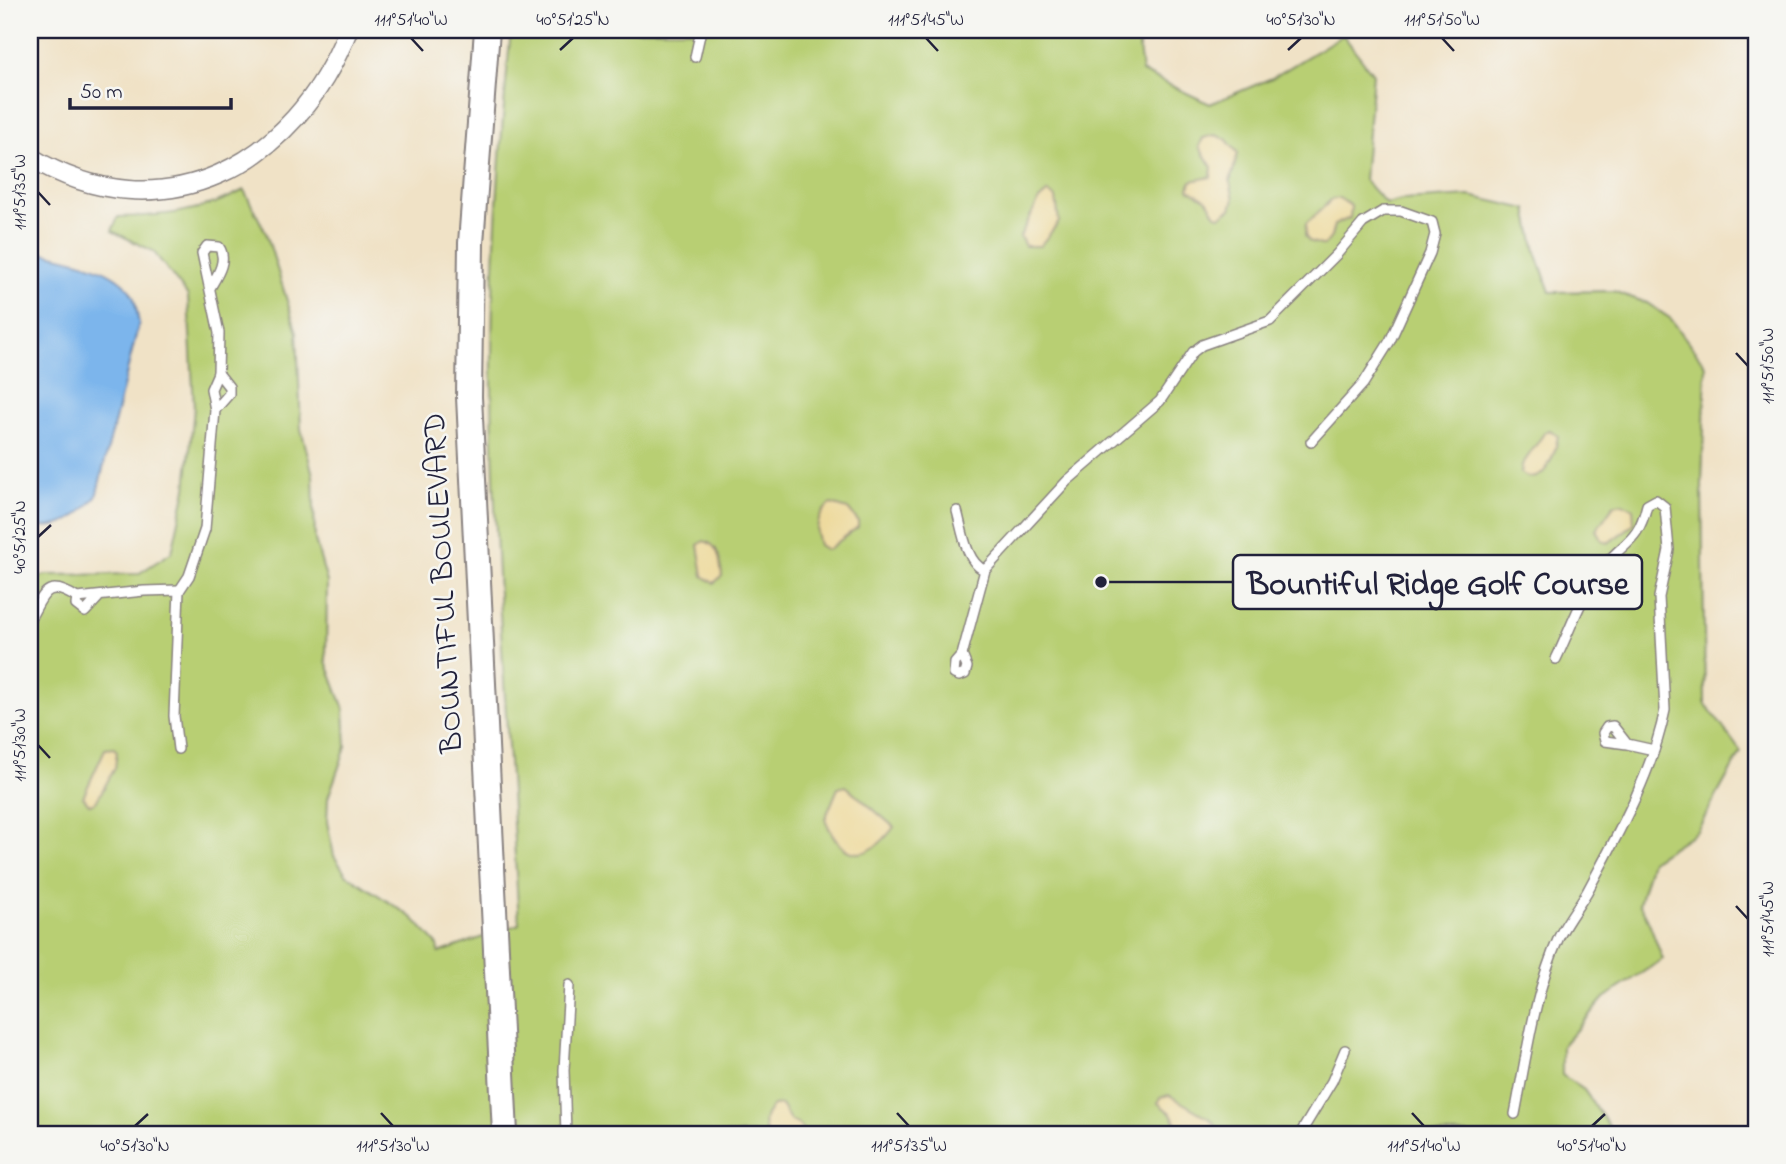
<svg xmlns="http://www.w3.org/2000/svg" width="1786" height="1164" font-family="'Indie Flower',sans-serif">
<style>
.green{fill:#b8cf73;stroke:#6d7857;stroke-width:2}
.sand{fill:#eeda9e;stroke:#887e6c;stroke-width:2}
.water{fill:#7bb5ec;stroke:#4e6c94;stroke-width:2}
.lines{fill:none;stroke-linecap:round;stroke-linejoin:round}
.service-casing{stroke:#898280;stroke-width:12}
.minor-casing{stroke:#898280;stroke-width:21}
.secondary-casing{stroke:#898280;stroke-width:28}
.service{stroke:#fff;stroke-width:9}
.minor{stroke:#fff;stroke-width:18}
.secondary{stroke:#fff;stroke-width:24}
.ticks{fill:none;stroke:#22223b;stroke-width:2.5}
.labels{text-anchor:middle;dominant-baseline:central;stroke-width:5;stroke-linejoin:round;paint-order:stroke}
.street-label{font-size:32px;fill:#22223b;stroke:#f6f6f2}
.leader{fill:none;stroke:#22223b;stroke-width:2.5}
.callout-dot{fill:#22223b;stroke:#f6f6f2;stroke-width:2.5}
.callout{fill:#f6f6f2;stroke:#22223b;stroke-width:2.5}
.callout-label{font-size:33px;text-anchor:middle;font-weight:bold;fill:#22223b}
.neatline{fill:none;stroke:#22223b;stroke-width:2.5}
.ticks-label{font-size:18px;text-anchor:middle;fill:#22223b}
</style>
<rect width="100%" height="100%" fill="#f6f6f2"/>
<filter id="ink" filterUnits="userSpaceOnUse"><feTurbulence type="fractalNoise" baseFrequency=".0143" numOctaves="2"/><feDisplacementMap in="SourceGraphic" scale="14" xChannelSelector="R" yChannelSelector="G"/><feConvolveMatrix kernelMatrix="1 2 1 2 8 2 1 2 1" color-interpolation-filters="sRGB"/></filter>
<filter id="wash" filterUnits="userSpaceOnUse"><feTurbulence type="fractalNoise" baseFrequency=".00686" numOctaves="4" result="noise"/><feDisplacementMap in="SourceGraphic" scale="28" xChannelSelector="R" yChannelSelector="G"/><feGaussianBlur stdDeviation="1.57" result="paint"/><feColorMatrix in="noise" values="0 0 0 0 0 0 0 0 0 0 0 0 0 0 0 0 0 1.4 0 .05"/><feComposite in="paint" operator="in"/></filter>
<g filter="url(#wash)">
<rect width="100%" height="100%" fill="#f0e2c6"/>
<path class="green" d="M511 30H1137L1142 72 1210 104 1272 78 1343 35 1373 74 1364 180 1386 204 1402 200 1470 196 1527 209 1536 252 1550 292 1613 291 1647 303 1671 319 1706 366 1702 484 1705 703 1741 752 1697 831 1651 861 1639 904C1652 922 1654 940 1663 959L1604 998 1562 1046V1075L1584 1090 1614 1134H30V580L46 575 138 574 172 552 186 489 194 408 188 296 153 251 112 231 118 217C164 216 203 212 244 190L266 233 297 333 301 429 313 475 315 540 327 582 326 661 344 709 346 747 328 798 327 822 334 856 346 874 413 918 436 943 439 953 519 924C509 746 494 568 492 390 491 269 499 149 511 30Z"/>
<g class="sand">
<polygon points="1215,135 1226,139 1238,153 1230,182 1234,199 1231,209 1220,216 1216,215 1207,200 1189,189 1191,181 1211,177 1212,167 1199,147 1203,138"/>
<polygon points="1048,192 1056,198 1059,222 1040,246 1025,246 1020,236 1039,200"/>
<polygon points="1339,198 1351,206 1350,218 1334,225 1331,237 1324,246 1309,241 1305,236 1306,224 1331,200"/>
<path d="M1550 430 1558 436C1555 455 1543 490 1521 473L1522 465 1545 432Z"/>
<polygon points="1623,503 1633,509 1634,524 1608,543 1602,540 1596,530 1614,505"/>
<path d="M831 504 848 509 858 521V527L827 550 819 545C814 531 818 512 831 504Z"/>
<path d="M704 541C720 545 720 561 722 576L714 583 703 576 698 545Z"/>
<polygon points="114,748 117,751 115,768 96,802 89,804 83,797 105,749"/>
<path d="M846 786 894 827C867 863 843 863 825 819L838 788Z"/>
<polygon points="1169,1095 1210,1119 1224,1134 1201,1134 1180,1129 1170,1113 1158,1103 1160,1097"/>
<path d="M781 1105 790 1120 799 1125 806 1134H766C763 1122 763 1115 773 1106Z"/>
</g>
<path class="water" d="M30 250C60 257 118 265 133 296 136 303 137 315 139 323L96 497C77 518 60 532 30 525Z"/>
</g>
<g filter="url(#ink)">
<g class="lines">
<defs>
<g id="service">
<polyline points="695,57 701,30"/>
<path d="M210 288C217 276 228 260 219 247L207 246 202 253 219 333 218 373"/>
<path d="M957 511C962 528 966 564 985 570L962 655 967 667 965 674 959 676 954 674 955 663 962 655"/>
<polyline points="985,570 1067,481 1160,401 1193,352 1202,345 1270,321 1337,254 1363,223 1383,211 1401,211 1432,222 1435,234 1430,253 1390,341 1363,384 1311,442"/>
<polyline points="179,591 189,576 205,529 215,410 211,389 218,373 229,387 229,394 215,410"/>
<polyline points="98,598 85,612 76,605 77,598 144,591 179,590 174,716 178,749"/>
<path d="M30 619C44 594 46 578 77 598"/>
<polyline points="1627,744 1605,741 1603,733 1607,727 1613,726 1627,744 1654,750"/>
<path d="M1515 1114C1526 1058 1535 990 1559 937 1567 921 1578 907 1587 892 1618 834 1652 774 1665 710L1659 597 1669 550 1665 507 1656 500 1647 505C1638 543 1625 540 1604 566 1582 593 1571 628 1556 659"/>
<polyline points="566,1134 564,1070 569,985"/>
<polyline points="1300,1134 1332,1081 1345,1050"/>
</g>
<path id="minor" d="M30 157C162 237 296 165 348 30"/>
<polyline id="secondary" points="487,30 471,243 469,397 505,1134"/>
</defs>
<use href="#service" class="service-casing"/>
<use href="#minor" class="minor-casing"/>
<use href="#secondary" class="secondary-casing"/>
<use href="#service" class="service"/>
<use href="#minor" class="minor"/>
<use href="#secondary" class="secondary"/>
</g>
</g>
<path class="ticks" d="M411 38 423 51M926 38 938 51M1442 38 1454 51M560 50 573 38M1288 50 1301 38M38 192 50 205M1736 353 1748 366M38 537 51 525M38 745 50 758M1736 906 1748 919M381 1113 393 1126M897 1113 909 1126M1412 1113 1424 1126M135 1126 148 1114M1592 1126 1605 1114"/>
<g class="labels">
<g class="street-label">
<text transform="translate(445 583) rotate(-93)">BOUNTIFUL BOULEVARD</text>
</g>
</g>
<path class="leader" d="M1101 582L1233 582"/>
<circle class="callout-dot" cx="1101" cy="582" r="7"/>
<rect class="callout" x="1233" y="555" width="409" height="54" rx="7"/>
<g class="callout-label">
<text x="1438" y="594">Bountiful Ridge Golf Course</text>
</g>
<rect width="1786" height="1164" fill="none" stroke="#f6f6f2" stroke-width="77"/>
<path d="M70 98v10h161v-10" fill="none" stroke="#22223b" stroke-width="3.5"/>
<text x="80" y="98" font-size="21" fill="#22223b" stroke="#f6f6f2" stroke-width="5" paint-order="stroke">50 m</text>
<rect x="38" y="38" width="1710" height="1088" class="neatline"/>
<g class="ticks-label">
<text x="411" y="25">111°51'40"W</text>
<text x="573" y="25">40°51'25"N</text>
<text x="926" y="25">111°51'45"W</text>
<text x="1301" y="25">40°51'30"N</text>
<text x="1442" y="25">111°51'50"W</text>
<text transform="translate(19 192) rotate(-90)" y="6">111°51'35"W</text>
<text transform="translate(1767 366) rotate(-90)" y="6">111°51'50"W</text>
<text transform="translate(19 537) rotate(-90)" y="6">40°51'25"N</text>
<text transform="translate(19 745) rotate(-90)" y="6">111°51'30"W</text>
<text transform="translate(1767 919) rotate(-90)" y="6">111°51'45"W</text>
<text x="135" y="1151">40°51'30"N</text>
<text x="393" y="1151">111°51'30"W</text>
<text x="909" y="1151">111°51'35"W</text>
<text x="1424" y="1151">111°51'40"W</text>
<text x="1592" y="1151">40°51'40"N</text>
</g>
</svg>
